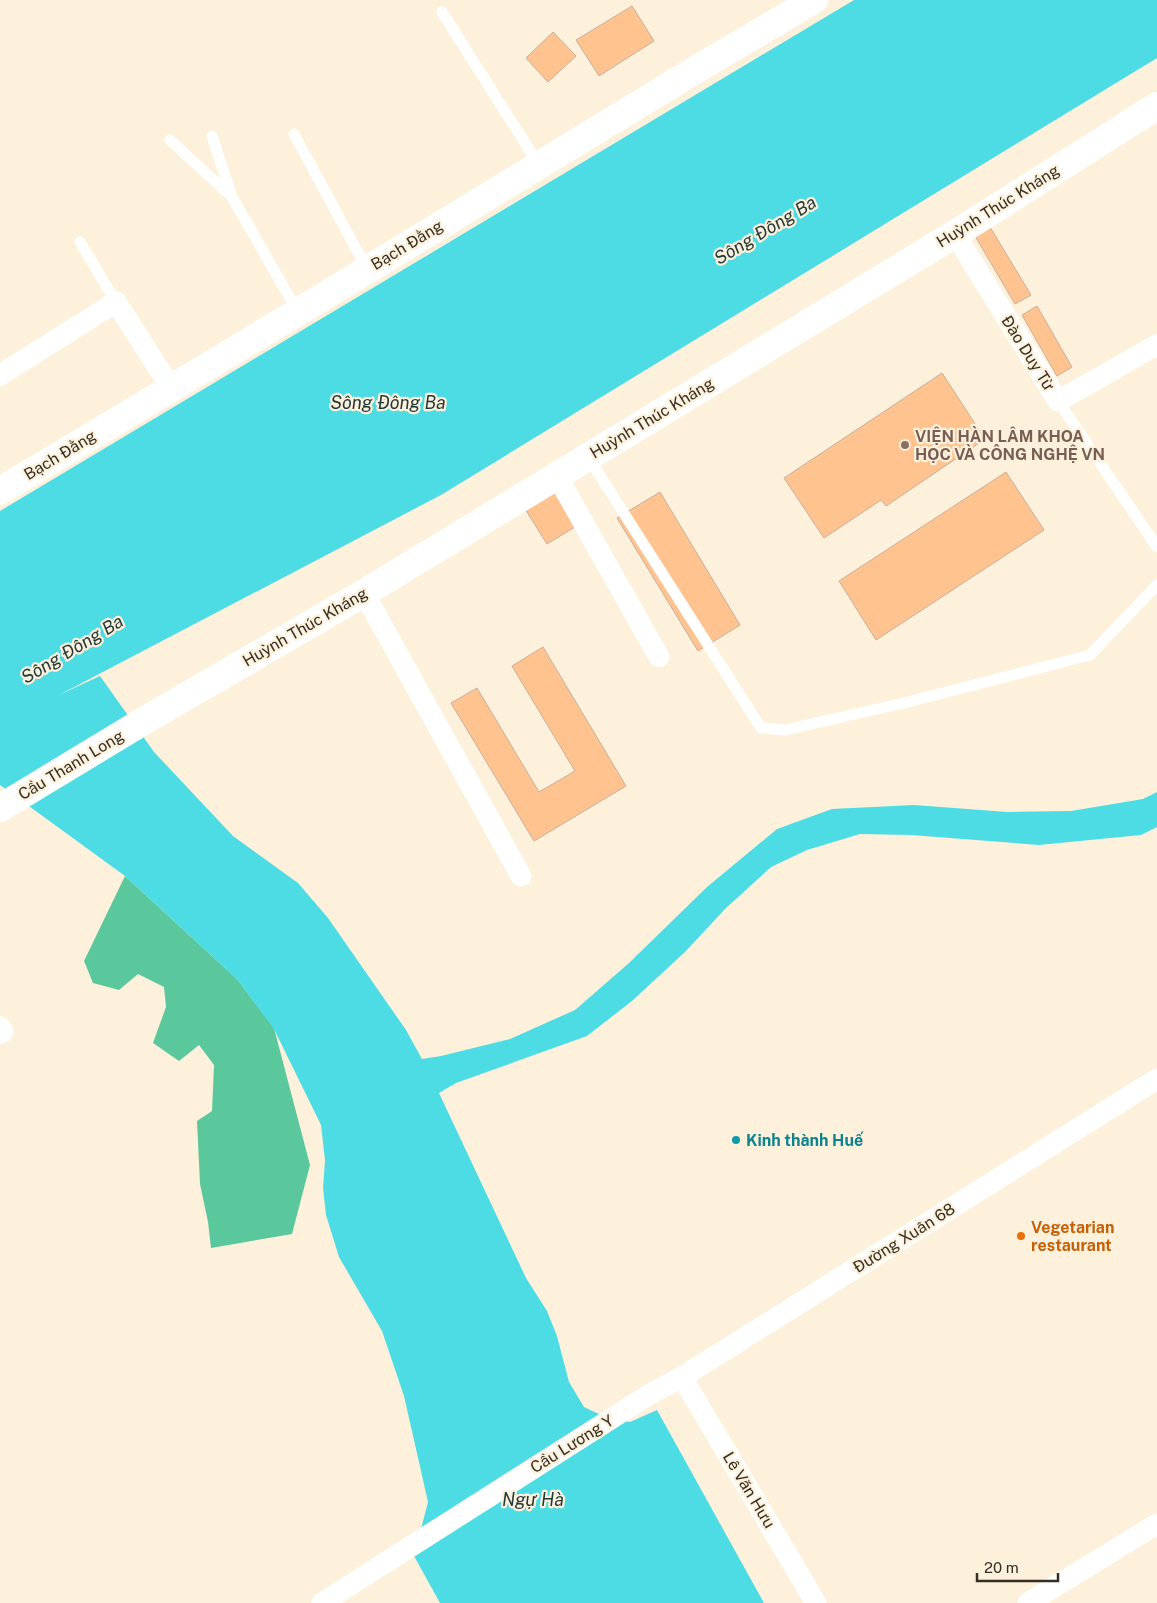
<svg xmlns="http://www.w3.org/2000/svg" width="1157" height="1603" font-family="'Public Sans',sans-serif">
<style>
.forest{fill:#5bc79c}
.water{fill:#4edce4}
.building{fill:#fec38f;stroke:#c8b09c}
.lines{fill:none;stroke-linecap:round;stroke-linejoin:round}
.lane{stroke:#fff;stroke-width:11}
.street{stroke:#fff;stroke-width:21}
.secondary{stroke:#fff;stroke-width:28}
.education-dot{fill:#8d6e63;stroke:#fdf1db;stroke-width:2}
.culture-dot{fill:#0f9aa8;stroke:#fdf1db;stroke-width:2}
.food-dot{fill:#e8710a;stroke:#fdf1db;stroke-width:2}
.labels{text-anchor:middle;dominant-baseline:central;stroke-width:4.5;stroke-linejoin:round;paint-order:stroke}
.street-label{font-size:16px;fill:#342e24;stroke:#fdf1db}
.education-label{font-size:16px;font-weight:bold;fill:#785e54;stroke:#fdf1db;text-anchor:start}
.culture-label{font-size:16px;font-weight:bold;fill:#0d838f;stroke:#fdf1db;text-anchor:start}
.food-label{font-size:16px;font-weight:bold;fill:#c56008;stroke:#fdf1db;text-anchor:start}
.water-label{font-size:18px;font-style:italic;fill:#233a3c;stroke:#fdf1db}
</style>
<rect width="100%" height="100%" fill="#fdf1db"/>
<polygon class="forest" points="125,876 237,979 274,1028 310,1165 292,1234 211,1248 208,1222 200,1184 197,1121 212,1111 214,1065 199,1045 179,1061 153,1043 166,1007 164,987 138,974 119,990 93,983 84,961"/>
<polygon class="water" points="854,0 1157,0 1157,58 441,495 59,695 100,676 154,752 233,836 298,883 328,918 406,1030 422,1059 441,1056 510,1039 575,1010 629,963 707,887 777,829 832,809 914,805 1008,812 1071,811 1143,799 1157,792 1157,827 1141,835 1039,845 911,835 860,834 807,850 771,867 725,909 686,951 632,1001 587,1036 456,1083 439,1093 526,1278 547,1311 557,1336 569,1382 584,1407 605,1417 630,1422 657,1410 764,1603 440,1603 414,1556 428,1502 404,1396 382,1331 339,1257 326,1215 323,1188 325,1160 321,1125 274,1029 237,979 125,876 0,785 0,511"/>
<g class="building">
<polygon points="632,6 654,41 599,76 576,40"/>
<polygon points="553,32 576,56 548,82 526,58"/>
<polygon points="990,227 1031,295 1015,304 975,236"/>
<polygon points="1037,306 1072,367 1057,376 1022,315"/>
<polygon points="942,373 985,439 886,506 881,500 824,538 784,478"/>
<polygon points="1006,472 1044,530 876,640 839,581"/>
<polygon points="556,489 578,525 547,544 525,509"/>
<polygon points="660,492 740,625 698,651 617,518"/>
<polygon points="543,647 626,786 534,841 451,703 477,688 539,792 575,771 512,666"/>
</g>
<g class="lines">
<g class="lane">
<polyline points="442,12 539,165"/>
<polyline points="294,134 367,269"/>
<polyline points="212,136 232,197 298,312"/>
<polyline points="170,140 231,196"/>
<polyline points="80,242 116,302"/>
<polyline points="1058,401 1157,547"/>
<polyline points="588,457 761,728 785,730 908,702 1090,655 1157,585"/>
</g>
<g class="street">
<polyline points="955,234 1058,401 1157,345"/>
<polyline points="0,375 116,302 171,388"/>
<polyline points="557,476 659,657"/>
<polyline points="364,593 521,876"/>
<polyline points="0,1027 3,1032 0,1033"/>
<polyline points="682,1377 816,1603"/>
<polyline points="322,1603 650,1394 682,1377 1157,1079"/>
<polyline points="1028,1603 1157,1524"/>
</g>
<g class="secondary">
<polyline points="0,491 298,312 702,66 814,0"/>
<polyline points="0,808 142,722 364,593 588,457 955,234 1157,106"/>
</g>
</g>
<circle class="education-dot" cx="905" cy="445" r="5"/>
<circle class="culture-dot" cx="736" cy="1140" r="5"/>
<circle class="food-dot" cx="1021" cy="1236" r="5"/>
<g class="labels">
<g class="street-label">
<text transform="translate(998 206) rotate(-32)">Huỳnh Thúc Kháng</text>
<text transform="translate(407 245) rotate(-31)">Bạch Đằng</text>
<text transform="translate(1028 353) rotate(58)">Đào Duy Từ</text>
<text transform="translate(652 418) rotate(-31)">Huỳnh Thúc Kháng</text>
<text transform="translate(60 455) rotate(-31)">Bạch Đằng</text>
<text transform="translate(305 627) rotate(-30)">Huỳnh Thúc Kháng</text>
<text transform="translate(71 765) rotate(-31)">Cầu Thanh Long</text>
<text transform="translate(904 1238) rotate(-32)">Đường Xuân 68</text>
<text transform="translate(572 1444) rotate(-32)">Cầu Lương Y</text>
<text transform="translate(749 1490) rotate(59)">Lê Văn Hưu</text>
</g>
<g class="education-label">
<text x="915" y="436">VIỆN HÀN LÂM KHOA<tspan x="915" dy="18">HỌC VÀ CÔNG NGHỆ VN</tspan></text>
</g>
<g class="culture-label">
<text x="746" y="1140">Kinh thành Huế</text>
</g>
<g class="food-label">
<text x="1031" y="1227">Vegetarian<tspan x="1031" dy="18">restaurant</tspan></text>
</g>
<g class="water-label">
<text transform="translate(765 230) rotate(-31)">Sông Đông Ba</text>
<text x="388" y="402">Sông Đông Ba</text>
<text transform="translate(72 649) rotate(-31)">Sông Đông Ba</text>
<text x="533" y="1499">Ngự Hà</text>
</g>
</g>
<path d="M977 1573v8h81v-8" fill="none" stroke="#342e24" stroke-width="2.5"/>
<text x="984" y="1573" font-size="15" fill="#342e24" stroke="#fdf1db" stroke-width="4" paint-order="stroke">20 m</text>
</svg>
